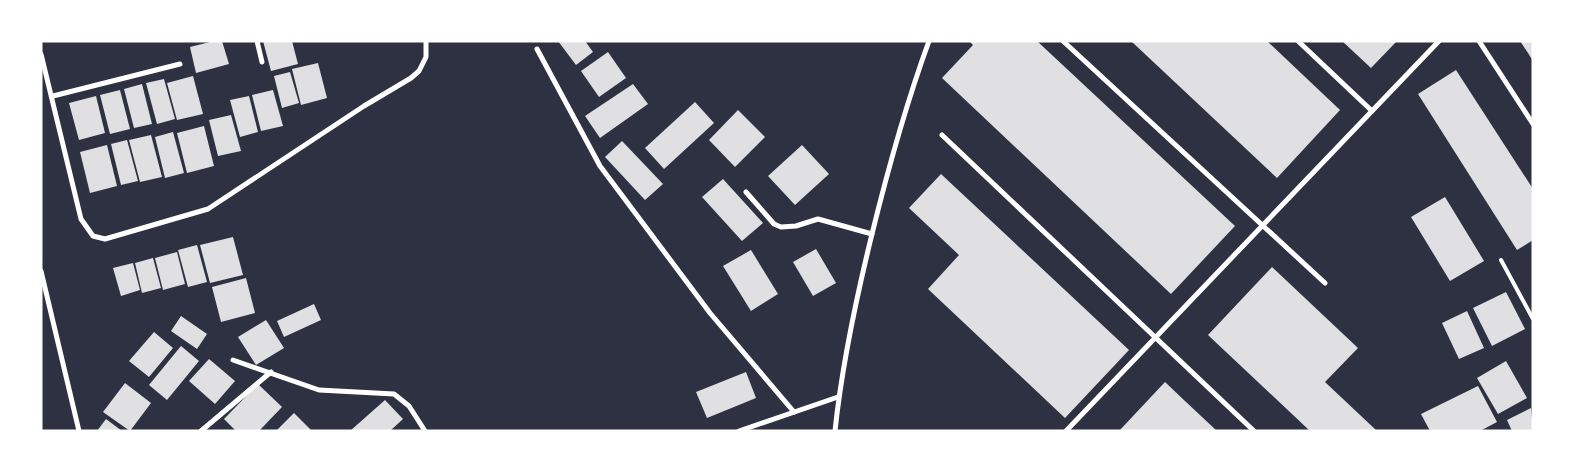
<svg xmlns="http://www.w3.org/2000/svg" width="1574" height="472" font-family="Poppins,sans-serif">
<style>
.building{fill:#e0e0e3}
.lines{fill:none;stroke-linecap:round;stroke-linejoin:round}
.service{stroke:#fff;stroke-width:4}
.minor{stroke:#fff;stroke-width:5}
</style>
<rect width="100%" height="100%" fill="#2d3142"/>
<g class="building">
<polygon points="214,41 222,41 229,64 196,73 190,47"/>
<polygon points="263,41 292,41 298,64 271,71"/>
<polygon points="558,41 585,41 593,52 576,65"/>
<polygon points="969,41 1037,41 1235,226 1171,294 942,78 973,45"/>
<polygon points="1131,41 1267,41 1340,110 1277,178"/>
<polygon points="1342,41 1397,41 1371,68"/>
<polygon points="1520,41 1533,41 1533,61 1528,53"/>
<polygon points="608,52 626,78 599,97 581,71"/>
<polygon points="318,63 327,98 301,105 292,69"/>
<polygon points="1456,70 1533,189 1533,240 1517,250 1418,94"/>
<polygon points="290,72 299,103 282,108 274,76"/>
<polygon points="193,76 203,114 177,120 167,83"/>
<polygon points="164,79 175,119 157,124 146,83"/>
<polygon points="142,84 152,124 134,128 124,89"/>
<polygon points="633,84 648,104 600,138 585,116"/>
<polygon points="120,90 130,129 110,134 100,95"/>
<polygon points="273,90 283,126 261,131 252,95"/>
<polygon points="96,96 105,133 79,140 69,103"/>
<polygon points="249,96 258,132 240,137 230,100"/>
<polygon points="695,102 714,123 664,169 645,148"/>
<polygon points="738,110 765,137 735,167 709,140"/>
<polygon points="231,115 241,151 218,156 209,120"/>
<polygon points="204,126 214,166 187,173 177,133"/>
<polygon points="173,132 184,173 165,178 155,137"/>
<polygon points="151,135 162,177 140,182 129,140"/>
<polygon points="127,140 138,181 121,185 111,144"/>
<polygon points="622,141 663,184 645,200 605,157"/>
<polygon points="107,145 117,186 90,193 80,152"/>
<polygon points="802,145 829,174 795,205 768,176"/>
<polygon points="941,174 1129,350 1065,418 928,289 959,255 909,208"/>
<polygon points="723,179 763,223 742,241 702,197"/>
<polygon points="1445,197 1484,261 1450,281 1411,217"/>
<polygon points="233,237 243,275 210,283 200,245"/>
<polygon points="197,245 207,282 188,287 178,250"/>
<polygon points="816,249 836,283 813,296 793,262"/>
<polygon points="751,250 778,294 751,311 723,266"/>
<polygon points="177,252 185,284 163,290 155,258"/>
<polygon points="153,258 161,288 142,293 135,263"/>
<polygon points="133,263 140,290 121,296 113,268"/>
<polygon points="1272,267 1358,348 1325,382 1377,431 1310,431 1208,335"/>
<polygon points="246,278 255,313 221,322 212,287"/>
<polygon points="1506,292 1525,329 1492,346 1473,308"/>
<polygon points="314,304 321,320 284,337 277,321"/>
<polygon points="1467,311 1484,348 1459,359 1442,323"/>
<polygon points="181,316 207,334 197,349 171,331"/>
<polygon points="266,320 284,348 256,365 238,337"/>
<polygon points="154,332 173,348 149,377 129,361"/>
<polygon points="181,346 199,361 167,400 149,385"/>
<polygon points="209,359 235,381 215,404 189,381"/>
<polygon points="1506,361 1527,398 1498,414 1477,378"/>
<polygon points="746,372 756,398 707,418 696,392"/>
<polygon points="1165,382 1185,401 1217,431 1119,431"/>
<polygon points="125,383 151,403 130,431 103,412"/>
<polygon points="258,384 282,407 259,431 236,431 224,419"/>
<polygon points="1478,386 1497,422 1480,431 1430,431 1421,414"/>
<polygon points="385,400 403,419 390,431 350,431"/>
<polygon points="1531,408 1533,431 1512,431 1507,420"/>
<polygon points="294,413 312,431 276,431"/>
<polygon points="106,419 122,431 97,431"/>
</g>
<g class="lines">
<polyline class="service" points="1501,260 1533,319"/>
<g class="minor">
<polyline points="257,41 262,62"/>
<polyline points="1063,41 1325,283"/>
<polyline points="1298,41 1372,111"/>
<polyline points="1479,41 1533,124"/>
<polyline points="537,49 600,166 710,313 794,412"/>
<polyline points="41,54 81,219 93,236 105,239 208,209 364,106 411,78 419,71 426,57 426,41"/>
<polyline points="53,96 180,64"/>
<polyline points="942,135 1254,431"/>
<polyline points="746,192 774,224 781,227 796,226 818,219 872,234"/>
<polyline points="41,271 79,431"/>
<polyline points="233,360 319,390 394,394 409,406 425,431"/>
<polyline points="201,431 271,372"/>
<polyline points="739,431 838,397"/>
<path d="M835 431C842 364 856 299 872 234 888 169 906 104 929 41"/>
<polyline points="1066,431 1439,41"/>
</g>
</g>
<rect width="1574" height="472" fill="none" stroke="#ffffff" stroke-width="85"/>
</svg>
